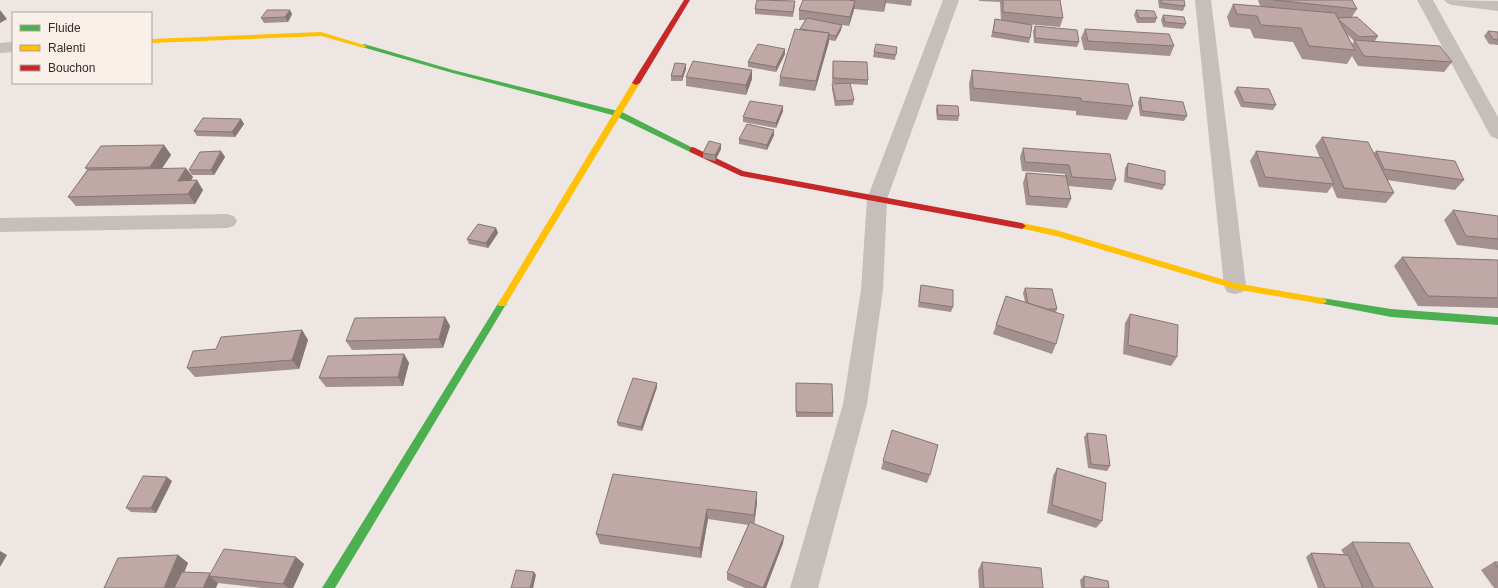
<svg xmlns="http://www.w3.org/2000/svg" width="1498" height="588" font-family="Arial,sans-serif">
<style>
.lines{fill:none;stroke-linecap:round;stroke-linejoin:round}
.street{fill:#c5bebb;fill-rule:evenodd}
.fast{fill:#4caf50;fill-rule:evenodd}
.slow{fill:#ffc107;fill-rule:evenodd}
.jam{fill:#c62828;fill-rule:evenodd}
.wall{fill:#a4908e;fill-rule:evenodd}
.shaded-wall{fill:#867674}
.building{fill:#bfa8a5;stroke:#867674}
</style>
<rect width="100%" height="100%" fill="#ede6e2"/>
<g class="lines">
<g class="street">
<polygon points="943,0 959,0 887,199 883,290 867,404 818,588 790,588 843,404 861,290 867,199"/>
<polygon points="1195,0 1211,0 1246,286 1243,292 1235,294 1227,292 1224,286"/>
<polygon points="1417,0 1433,0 1498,117 1498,139 1492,137 1489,133"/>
<polygon points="1444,0 1498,1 1498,11 1452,5 1447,3"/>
<polygon points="13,42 13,52 0,53 0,43"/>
<polygon points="227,214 234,216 237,221 234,226 227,228 0,232 0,218"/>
</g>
<g class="fast">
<polygon points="364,44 453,70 622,112 697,150 693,153 690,152 616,116 449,72 362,47 361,46"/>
<polygon points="1322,298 1391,309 1498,317 1498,325 1391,317 1319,303 1317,301 1319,299"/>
<polygon points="502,300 505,302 507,304 505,306 335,588 322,588 499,302"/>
</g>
<g class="slow">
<polygon points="321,32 367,46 364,48 321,36 151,43 151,39"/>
<polygon points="636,81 640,83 505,306 499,306 497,304 499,302 632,83"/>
<polygon points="1022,223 1056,230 1235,283 1322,298 1325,299 1327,301 1325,303 1322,304 1235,289 1056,236 1019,228 1018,226 1019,224"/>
</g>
<g class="jam">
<polygon points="684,0 690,0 640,83 636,85 632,83"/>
<polygon points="693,147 743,171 1022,223 1026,226 1022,229 741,176 690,152 690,148"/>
</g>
</g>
<g class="wall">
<polygon points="803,0 912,0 911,6 886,3 884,12 854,9 849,26 842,25 841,30 835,41 829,40 815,91 779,86 780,77 800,29 805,20 799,20 799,10"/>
<polygon points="979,0 1060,0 1063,18 1060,27 1026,24 1030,38 1029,43 991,37 995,19 1001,20 1000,2 979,1"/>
<polygon points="1158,0 1184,0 1185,6 1183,11 1159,8"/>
<path d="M1258 0H1352L1357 9 1352 17 1378 36 1375 41 1452 62 1444 72 1358 66 1352 56 1347 64 1302 59 1293 42 1254 38 1250 29 1230 27 1227 17 1233 4 1260 6ZM1347 34 1354 41 1352 44Z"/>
<polygon points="795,5 793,17 755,14 755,9"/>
<polygon points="1136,10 1157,18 1155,23 1137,23 1134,15"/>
<polygon points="292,14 288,22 264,23 261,18"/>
<polygon points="1163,15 1186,24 1183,29 1163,27 1161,20"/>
<polygon points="1035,26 1079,42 1077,47 1034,43 1033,31"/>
<polygon points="1085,29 1174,46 1170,56 1084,50 1081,38"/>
<polygon points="1488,31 1498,32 1498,45 1489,44 1484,36"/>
<polygon points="897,47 895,60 873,57 874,52"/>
<polygon points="785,49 785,54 776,72 748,67 748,62"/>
<polygon points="833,61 868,80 868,85 850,84 854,100 853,105 835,106 832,89 832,84 839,84 832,83"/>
<polygon points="686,64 686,69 682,81 671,81 671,76"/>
<polygon points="972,70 1133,106 1127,120 1076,115 1076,111 970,101 969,84"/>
<polygon points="686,77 752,79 746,95 686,86"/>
<polygon points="1237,87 1276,105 1273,110 1241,107 1234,92"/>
<polygon points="1140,97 1187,116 1184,121 1140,116 1138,102"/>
<polygon points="937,105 959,116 958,121 937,120 936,110"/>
<polygon points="783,106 783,111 776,128 743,122 743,117"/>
<polygon points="241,119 244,124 235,137 197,136 194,131"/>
<polygon points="774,135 767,150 739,144 739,139"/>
<polygon points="1322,137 1374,153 1376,151 1464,180 1455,190 1387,180 1394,193 1386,203 1337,198 1332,186 1327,193 1259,187 1250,161 1256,151 1320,158 1315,146"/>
<polygon points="721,144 721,149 715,161 703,158 703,153"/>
<polygon points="164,145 171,155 162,168 193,177 191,180 203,190 195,204 76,206 68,197 87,170 85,168"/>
<polygon points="1023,148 1116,180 1112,190 1068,186 1071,199 1067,208 1026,205 1023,183 1026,173 1065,176 1065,174 1022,171 1020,157"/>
<polygon points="221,151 225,157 214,175 192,175 189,170"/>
<polygon points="1128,163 1165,185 1162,190 1124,182 1125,168"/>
<polygon points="1453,210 1498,216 1498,250 1457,245 1444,220"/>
<polygon points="496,228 498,233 488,248 469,244 467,239"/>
<polygon points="1402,257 1498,260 1498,308 1418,306 1394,266"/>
<polygon points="921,285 953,307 951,312 918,307 920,290"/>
<polygon points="1025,288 1057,309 1056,312 1056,344 1052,354 993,334 1006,296 1025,302 1023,293"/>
<polygon points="1130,314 1177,357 1171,366 1123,354 1125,323"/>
<polygon points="445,317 450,326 443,348 352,350 346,341"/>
<polygon points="302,330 308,340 299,369 195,377 187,368 216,349"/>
<polygon points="404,354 409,363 403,386 326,387 319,378"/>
<polygon points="796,383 833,413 833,417 796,417"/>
<polygon points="657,387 642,431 618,426 617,422"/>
<polygon points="892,430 930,475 927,483 881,469"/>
<polygon points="1087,433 1110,466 1107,471 1088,468 1084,437"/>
<polygon points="1057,468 1102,521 1096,528 1047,513 1053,476"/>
<polygon points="613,474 757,503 754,524 784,536 783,543 766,588 745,588 727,580 727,573 748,525 708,519 701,558 600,544 596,534"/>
<polygon points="172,481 156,513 131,512 126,508"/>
<polygon points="1352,542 1433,588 1318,588 1306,557 1311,553 1344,554 1341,550"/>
<polygon points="178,555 188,563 184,572 211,574 296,557 304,564 293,588 262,588 218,583 104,588"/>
<polygon points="982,562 1043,588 979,588 978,570"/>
<polygon points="1494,562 1498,562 1498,588 1494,588 1481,570"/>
<polygon points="1084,576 1109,588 1081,588 1080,580"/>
</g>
<g class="shaded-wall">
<polygon points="885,0 886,0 884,12"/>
<polygon points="855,1 854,10 849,26 850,17"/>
<polygon points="0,10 7,19 0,23"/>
<polygon points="290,10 292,14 288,22 285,17"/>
<polygon points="842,25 841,30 835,41 836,36"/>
<polygon points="829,33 829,42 815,91 816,81"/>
<polygon points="785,49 785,54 776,72 776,67"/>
<polygon points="686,64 686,69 682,81 682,76"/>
<polygon points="752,70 752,79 746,95 746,85"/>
<polygon points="783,106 783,111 776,128 776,123"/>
<polygon points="241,119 244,124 235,137 232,132"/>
<polygon points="774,130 774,135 767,150 767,145"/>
<polygon points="721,144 721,149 715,161 715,155"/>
<polygon points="164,145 171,155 157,176 150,167"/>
<polygon points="221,151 225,157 214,175 211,170"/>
<polygon points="186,168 193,177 185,190 178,181"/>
<polygon points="197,180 203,190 195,204 188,194"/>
<polygon points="496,228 498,233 488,248 486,243"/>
<polygon points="445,317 450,326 443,348 439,339"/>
<polygon points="302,330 308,340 299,369 292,360"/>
<polygon points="404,354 409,363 403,386 398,377"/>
<polygon points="657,383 657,387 642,431 641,427"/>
<polygon points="167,477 172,481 156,513 151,508"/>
<polygon points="757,492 757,503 754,525 754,515"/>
<polygon points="707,509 708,519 701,558 700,548"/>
<polygon points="784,536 783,543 766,588 763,588"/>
<polygon points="0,551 7,555 0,567"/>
<polygon points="178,555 188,563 178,588 164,588"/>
<polygon points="296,557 304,564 293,588 288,588 283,584"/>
<polygon points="534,572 536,575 533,588 530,588"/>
<polygon points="210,573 214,576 209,576 218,583 216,588 203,588"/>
</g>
<g class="building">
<polygon points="757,0 795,1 793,12 755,9"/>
<polygon points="803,0 848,0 855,1 850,17 799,10"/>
<polygon points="1003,0 1060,0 1063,18 1003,12"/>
<polygon points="1161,0 1184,0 1185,6 1161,3"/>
<polygon points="1274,0 1352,0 1357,9"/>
<polygon points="1233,4 1335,13 1355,50 1309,46 1301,28 1261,25 1257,16 1237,14"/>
<polygon points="267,10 290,10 285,17 261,18"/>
<polygon points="1136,10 1154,11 1157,18 1139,18"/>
<polygon points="1163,15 1184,17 1186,24 1165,22"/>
<polygon points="1357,17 1378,36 1359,37 1339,20 1338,18"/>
<polygon points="807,18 842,25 836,36 829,35 829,33 800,29"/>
<polygon points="995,19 1032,25 1030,38 993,32"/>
<polygon points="1035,26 1077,30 1079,42 1035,38"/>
<polygon points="795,29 829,33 816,81 780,77"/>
<polygon points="1085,29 1169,34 1174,46 1088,41"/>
<polygon points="1488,31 1498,32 1498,40 1493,39"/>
<polygon points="1354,40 1440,46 1452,62 1364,56"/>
<polygon points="758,44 785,49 776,67 748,62"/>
<polygon points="876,44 897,47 896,55 874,52"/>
<polygon points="693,61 752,70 746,85 686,77"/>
<polygon points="833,61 867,62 868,80 833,78"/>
<polygon points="675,63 686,64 682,76 671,76"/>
<polygon points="972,70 1128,84 1133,106 1081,101 1081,98 973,88"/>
<polygon points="850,83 854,100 836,101 832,84"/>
<polygon points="1237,87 1269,89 1276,105 1244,102"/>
<polygon points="1140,97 1183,102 1187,116 1142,111"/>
<polygon points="750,101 783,106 776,123 743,117"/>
<polygon points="937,105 958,106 959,116 938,115"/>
<polygon points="203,118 241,119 232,132 194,131"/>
<polygon points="747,124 774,130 767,145 739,139"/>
<polygon points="1322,137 1368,142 1394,193 1344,188"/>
<polygon points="709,141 721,144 715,155 703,153"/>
<polygon points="164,145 150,167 85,168 101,146"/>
<polygon points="1023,148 1110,154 1116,180 1072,177 1069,165 1025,162"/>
<polygon points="221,151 211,170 189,170 200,152"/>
<polygon points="1256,151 1322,158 1334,184 1265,177"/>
<polygon points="1376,151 1455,161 1464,180 1384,169"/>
<polygon points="1128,163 1165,171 1165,185 1127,177"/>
<polygon points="186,168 178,181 197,180 188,194 68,197 88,170"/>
<polygon points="1026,173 1066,176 1071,199 1029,196"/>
<polygon points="1453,210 1498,216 1498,239 1466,236"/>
<polygon points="478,224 496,228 486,243 467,239"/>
<polygon points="1402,257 1498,260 1498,298 1428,296"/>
<polygon points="921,285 953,290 953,307 919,302"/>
<polygon points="1025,288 1052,289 1057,309 1047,309 1028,303"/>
<polygon points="1006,296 1064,315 1056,344 996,325"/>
<polygon points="1130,314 1178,325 1177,357 1128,345"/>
<polygon points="445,317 439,339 346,341 355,318"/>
<polygon points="302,330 292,360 187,368 193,351 216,349 221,337"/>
<polygon points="404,354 398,377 319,378 328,356"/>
<polygon points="633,378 657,383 641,427 617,422"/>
<polygon points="796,383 832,384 833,413 796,412"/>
<polygon points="892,430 938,445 930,475 883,461"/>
<polygon points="1087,433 1106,435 1110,466 1091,464"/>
<polygon points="1057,468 1106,483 1102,521 1052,505"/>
<polygon points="613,474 757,492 754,515 707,509 700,548 596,534"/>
<polygon points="143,476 167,477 151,508 126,508"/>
<polygon points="750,522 784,536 763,588 727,573"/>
<polygon points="1352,542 1409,543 1433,588 1374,588"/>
<polygon points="224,549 296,557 283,584 209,576"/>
<polygon points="1311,553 1348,555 1363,588 1325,588"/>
<polygon points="178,555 164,588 104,588 118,558"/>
<polygon points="982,562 1041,568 1043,588 984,588"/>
<polygon points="1494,562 1498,562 1498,568"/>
<polygon points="516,570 534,572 530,588 511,588"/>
<polygon points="182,572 210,573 203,588 174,588"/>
<polygon points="1084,576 1108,581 1109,588 1084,588"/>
</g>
<rect x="12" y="12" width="140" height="72" fill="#f9f0ea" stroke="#aba19d"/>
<rect x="20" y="25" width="20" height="6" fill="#4caf50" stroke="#aba19d"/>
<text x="48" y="32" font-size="12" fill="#362b29">Fluide</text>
<rect x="20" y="45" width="20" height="6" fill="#ffc107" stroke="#aba19d"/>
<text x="48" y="52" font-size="12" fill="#362b29">Ralenti</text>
<rect x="20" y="65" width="20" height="6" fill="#c62828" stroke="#aba19d"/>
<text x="48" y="72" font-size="12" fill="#362b29">Bouchon</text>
</svg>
